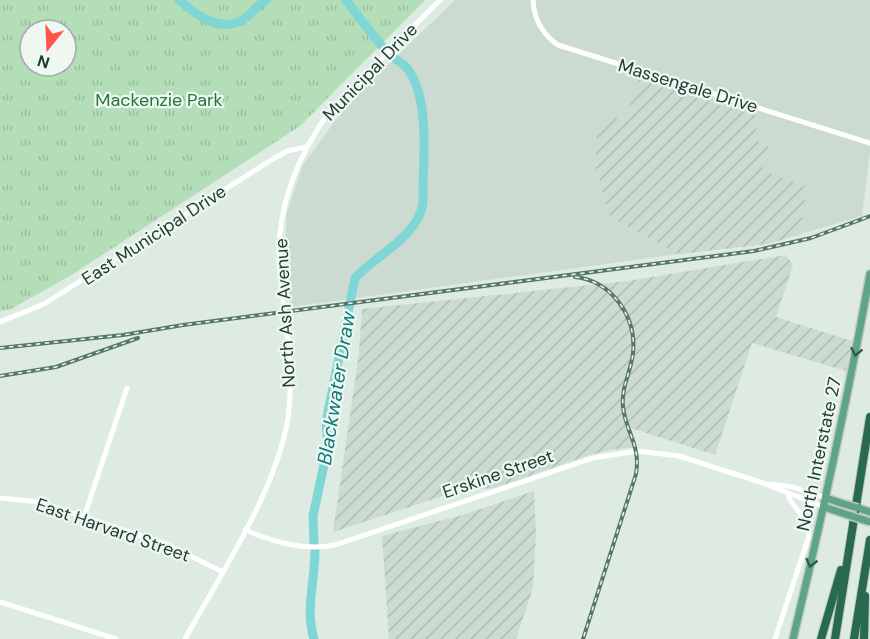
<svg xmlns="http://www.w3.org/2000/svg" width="870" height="639" font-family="'DM Sans',sans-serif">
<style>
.built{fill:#cbdbd1}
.industrial{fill:url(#industrial-furrows)}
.park{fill:url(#park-tufts);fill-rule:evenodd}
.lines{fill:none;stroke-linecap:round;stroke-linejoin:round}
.river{stroke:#7fd6d4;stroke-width:9}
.major-casing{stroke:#c0c8c4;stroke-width:10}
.highway-casing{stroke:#c0c8c4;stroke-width:10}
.minor{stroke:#fff;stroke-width:5}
.major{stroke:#5da586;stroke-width:7}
.highway{stroke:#276a50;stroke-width:8}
.rail-casing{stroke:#577869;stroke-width:4}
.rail{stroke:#eef7f1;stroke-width:1.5;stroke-dasharray:4.5;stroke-linecap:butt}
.major-bridge-casing{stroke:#c0c8c4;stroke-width:10;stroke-linecap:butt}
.major-bridge{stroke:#5da586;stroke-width:7}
.oneway{stroke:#305b48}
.labels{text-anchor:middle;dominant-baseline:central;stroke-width:4.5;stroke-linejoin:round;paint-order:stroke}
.street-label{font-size:18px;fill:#1d3b2e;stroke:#eef7f1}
.park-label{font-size:18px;fill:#247636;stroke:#eef7f1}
.water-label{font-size:20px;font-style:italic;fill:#137c7b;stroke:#eef7f1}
</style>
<defs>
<pattern id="industrial-furrows" width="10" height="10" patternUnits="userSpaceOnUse" patternTransform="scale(1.5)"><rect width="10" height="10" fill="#cbdbd1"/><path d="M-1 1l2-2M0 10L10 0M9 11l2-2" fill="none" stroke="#aebdb4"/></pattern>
<pattern id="park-tufts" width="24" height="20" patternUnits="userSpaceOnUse" patternTransform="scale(1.5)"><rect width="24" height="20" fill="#b3deb7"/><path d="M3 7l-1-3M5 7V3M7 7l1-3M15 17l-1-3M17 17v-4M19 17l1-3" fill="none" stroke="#9abf9e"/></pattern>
</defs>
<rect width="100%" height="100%" fill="#ddebe2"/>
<polygon class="built" points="455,0 870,0 870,151 862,216 767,244 679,254 291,307 285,251 287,212 303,165 335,121 363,89"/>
<g class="industrial">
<polygon points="639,79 760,117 753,139 769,145 762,170 807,188 799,235 767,244 679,254 610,217 596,168 597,133 611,122 612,117 625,121"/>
<polygon points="786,255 793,265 776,317 852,341 846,371 752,343 715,455 631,428 637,447 610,450 586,456 495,488 461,490 333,532 359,353 362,309 628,281"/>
<polygon points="534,491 536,535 533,588 516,639 389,639 382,536 466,514"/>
</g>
<path class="park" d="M0 0H425L300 126 73 274 11 309 0 311ZM30 30H66V66H30Z"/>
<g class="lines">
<g class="river">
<path d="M179 0C197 15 220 34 244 19 252 14 257 5 266 0"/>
<path d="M314 543 313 516 328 446 326 422 355 278C376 255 418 237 423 203 422 164 432 101 407 68 402 62 394 59 389 54 373 37 360 18 346 0"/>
<path d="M314 639C305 609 315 581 315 551"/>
</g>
<defs>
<g id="major">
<polyline points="826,498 844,504"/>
<polyline points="824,507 842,513"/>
<polyline points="858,508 870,512"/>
<path d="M793 639C822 518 848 396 870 274"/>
</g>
<g id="highway">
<polyline points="821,639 841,570"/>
<polyline points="835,639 870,417"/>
<polyline points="854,639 870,540"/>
<polyline points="864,639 865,596"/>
</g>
</defs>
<use href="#major" class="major-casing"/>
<use href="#highway" class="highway-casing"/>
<g class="minor">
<path d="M533 0C534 20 542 34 558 45L870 143"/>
<polyline points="0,322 44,304 273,159 287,151 306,147"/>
<polyline points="770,484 793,487 826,498"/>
<polyline points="0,498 40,502 166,544 223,572"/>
<polyline points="84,517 127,388"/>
<path d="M245 530C274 542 303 551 335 545L593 458 637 451 679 456 763 483 824 507"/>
<polyline points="0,602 116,639"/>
<path d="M185 639C221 573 276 492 288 418 295 369 285 322 280 273 274 214 295 160 329 112L440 0"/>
<polyline points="775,639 809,536 806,521 790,500 788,494"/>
</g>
<use href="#major" class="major"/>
<use href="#highway" class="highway"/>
<defs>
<g id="rail">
<path d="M575 277C612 281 637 317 633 353 631 372 621 387 623 407 626 433 641 445 636 474L583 639"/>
<polyline points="0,348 123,335 183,325 754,251 811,238 870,216"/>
<polyline points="0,376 56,367 138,338"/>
</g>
</defs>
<use href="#rail" class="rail-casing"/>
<use href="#rail" class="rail"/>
<defs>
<g id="major-bridge">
<polyline points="844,504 858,508"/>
<polyline points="842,513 870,522"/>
</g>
</defs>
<use href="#major-bridge" class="major-bridge-casing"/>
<use href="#major-bridge" class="major-bridge"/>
</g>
<defs><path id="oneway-chevron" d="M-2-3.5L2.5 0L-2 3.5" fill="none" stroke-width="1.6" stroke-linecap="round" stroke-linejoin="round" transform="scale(1.5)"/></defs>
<g class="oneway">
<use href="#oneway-chevron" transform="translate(856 352) rotate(102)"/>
<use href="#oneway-chevron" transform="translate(811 563) rotate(103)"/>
</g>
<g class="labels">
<g class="street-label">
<text transform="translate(370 72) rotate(-46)">Municipal Drive</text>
<text transform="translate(688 86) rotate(17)">Massengale Drive</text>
<text transform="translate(154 235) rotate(-33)">East Municipal Drive</text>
<text transform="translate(285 313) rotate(-93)">North Ash Avenue</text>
<text transform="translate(819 454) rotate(-78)">North Interstate 27</text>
<text transform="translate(498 474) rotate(-19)">Erskine Street</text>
<text transform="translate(113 530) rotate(19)">East Harvard Street</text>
</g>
<g class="park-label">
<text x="159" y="100">Mackenzie Park</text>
</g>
<g class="water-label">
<text transform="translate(336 388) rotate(-81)">Blackwater Draw</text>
</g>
</g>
<g transform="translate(48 48) rotate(198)"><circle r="28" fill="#eef7f1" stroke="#9aaca3" stroke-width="1.5"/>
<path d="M0-4.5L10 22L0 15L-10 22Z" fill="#ff5447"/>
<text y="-9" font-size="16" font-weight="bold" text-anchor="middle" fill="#1d3b2e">N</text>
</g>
</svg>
